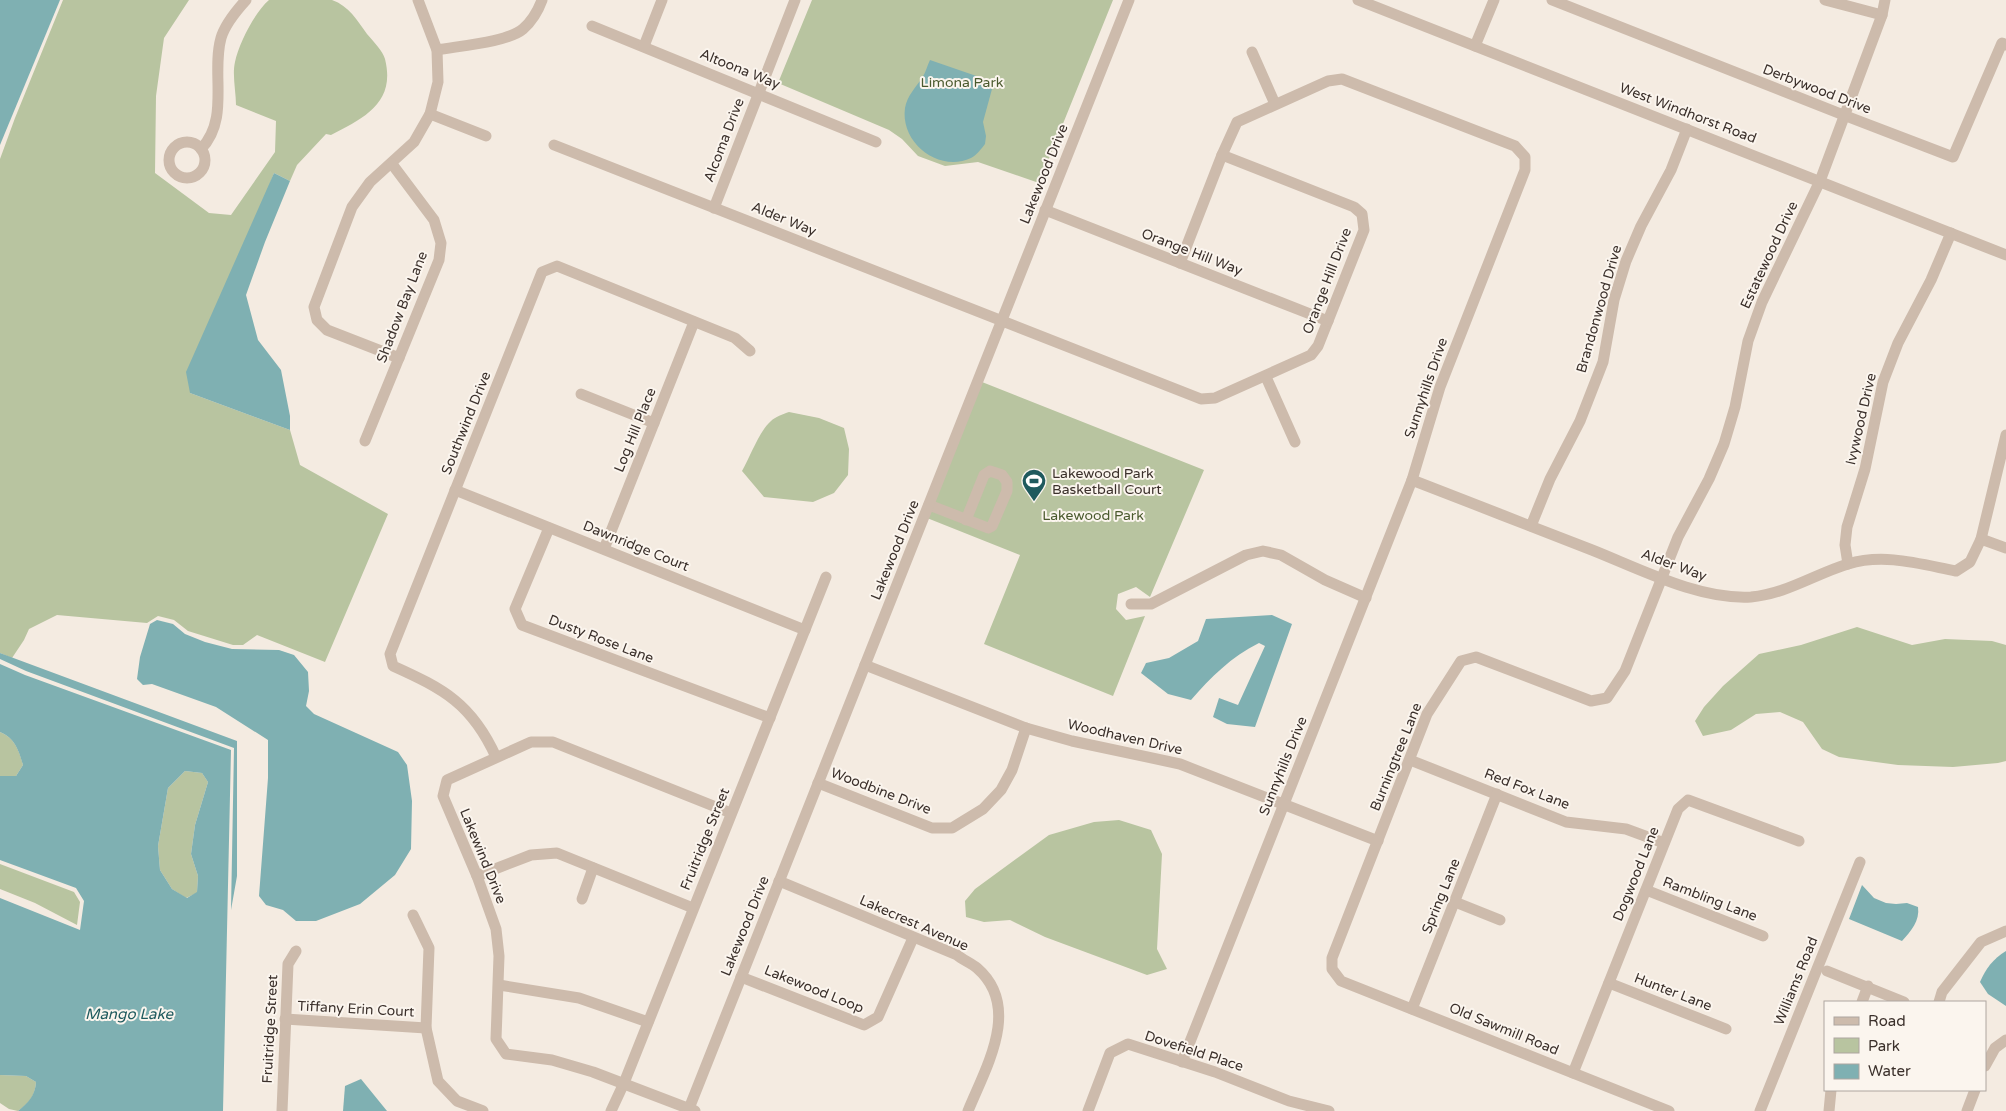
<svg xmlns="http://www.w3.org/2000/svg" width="2006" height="1111" font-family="'Varela Round',sans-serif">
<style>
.green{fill:#b8c4a0}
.water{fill:#7fb0b2;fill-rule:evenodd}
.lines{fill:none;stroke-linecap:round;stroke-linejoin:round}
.minor{stroke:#cdbbac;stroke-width:11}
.labels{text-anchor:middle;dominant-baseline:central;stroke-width:4;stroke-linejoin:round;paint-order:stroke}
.street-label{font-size:14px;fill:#3b302b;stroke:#fbf5ee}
.park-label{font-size:14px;fill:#4a5a2e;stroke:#fbf5ee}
.poi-label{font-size:14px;fill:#3b302b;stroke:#fbf5ee;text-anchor:start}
.water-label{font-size:15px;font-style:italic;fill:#1f5a5e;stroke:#fbf5ee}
</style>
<rect width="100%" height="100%" fill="#f4ebe1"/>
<g class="green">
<path d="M63 0H189L164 38 156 96 155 173 209 213 231 215 275 152 276 121 236 105C236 92 232 75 235 62 239 43 255 12 269 0H332C349 6 357 20 367 34 373 41 383 51 385 59 396 103 364 118 331 135L326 134 297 165 290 181 274 173 190 393 290 430 300 465 388 514 325 662 257 635 243 645H233L188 631 174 620 158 616 147 623 57 615 29 629 24 640 12 658 0 653V159L15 118Z"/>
<polygon points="812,0 1113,0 1039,183 978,162 945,166 918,156 902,139 889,130 778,83"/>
<polygon points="982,382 1204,470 1150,597 1136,587 1118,594 1116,609 1126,620 1145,616 1113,696 984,644 1020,555 927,518"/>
<path d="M789 412 819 418 844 428 849 449 848 475 834 493 813 502 764 497 742 471C750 457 760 430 771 421 775 417 783 414 789 412Z"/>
<polygon points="1857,627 1912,645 1945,639 1992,641 2006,645 2006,761 1998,763 1953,767 1898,765 1839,757 1822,749 1803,722 1780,712 1756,714 1731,730 1703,736 1695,721 1704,707 1723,686 1759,654 1801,645"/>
<path d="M0 732C15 738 19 751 23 765L16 776H0Z"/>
<polygon points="185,771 202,773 208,782 195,825 191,854 198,876 197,893 186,898 172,889 160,870 158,846 168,788"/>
<polygon points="1119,820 1151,830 1162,854 1157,949 1167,969 1147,975 1045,937 1010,920 984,922 966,917 965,901 975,889 1049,835 1094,822"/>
<polygon points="0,864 74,892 80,902 77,925 35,903 0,889"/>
<path d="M0 1075 26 1076 36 1082C35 1096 29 1103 18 1111L9 1109 0 1103Z"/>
</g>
<g class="water">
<polygon points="0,0 60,0 0,145"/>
<path d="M930 60 985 79 990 84 992 89 983 122 986 136 985 144C981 149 977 155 971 158 939 173 900 143 905 108 907 96 916 87 922 78 926 72 927 66 930 60Z"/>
<polygon points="274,173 290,181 265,242 246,295 258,340 281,370 290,416 290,430 190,393 186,372"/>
<path d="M1272 615 1292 624 1255 727 1227 724 1213 717 1219 698 1238 705 1265 646 1259 643C1231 657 1211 677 1191 700L1168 694 1141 673 1146 663 1169 658 1198 641 1206 619Z"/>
<polygon points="157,620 173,624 185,634 205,642 232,649 279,650 294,655 308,672 309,691 306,706 314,714 398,752 407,765 412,801 411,849 395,875 360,904 316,921 296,921 283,910 266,905 259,896 268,778 268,740 216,707 152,684 143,685 137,679 140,657 150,624"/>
<polygon points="0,653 237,741 237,876 231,910 234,748 26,671 0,659"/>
<path d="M0 664 25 675 231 750 223 1111H18C28 1103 35 1096 36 1082L26 1076 0 1075V898L80 930 84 901 76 888 0 860V776H16L23 765C19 751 15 738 0 732ZM185 771 202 773 208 782 195 825 191 854 198 876 197 892 187 898 172 889 160 870 158 846 168 788Z"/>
<path d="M1862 885 1874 898 1886 903 1896 904 1907 903 1918 907C1920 921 1911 931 1902 941L1849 919Z"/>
<path d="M2006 951V1006L1988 994 1980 982C1986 968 1993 959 2006 951Z"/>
<polygon points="361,1079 387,1111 343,1111 345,1086"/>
</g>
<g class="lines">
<g class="minor">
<polyline points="1358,0 2006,255"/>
<polyline points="1552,0 1846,116 1953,157 2002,43 2006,45"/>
<polyline points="1825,0 1882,15"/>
<polyline points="592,26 876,142"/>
<polyline points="644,46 662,0"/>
<polyline points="1475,46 1494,0"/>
<path d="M437 50C458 46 508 42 523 29 532 21 538 11 542 0"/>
<polyline points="1252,52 1275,104"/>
<polyline points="430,114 486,136"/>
<circle cx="187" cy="160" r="18"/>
<polyline points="554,145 1201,399 1215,398 1311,355 1318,346 1364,230 1362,214 1354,207 1222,155"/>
<path d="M201 149C230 119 211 74 221 38 225 24 236 11 246 0"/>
<polyline points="714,208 795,0"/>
<polyline points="1045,210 1328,321"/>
<polyline points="1180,263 1222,155 1237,122 1328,81 1342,79 1515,146 1525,157 1525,170 1440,387 1412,480 1182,1062"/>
<polyline points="399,358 327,330 317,320 314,307 352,207 370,182 414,142 430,114 438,82 437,50 418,0"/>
<polyline points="1266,377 1295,442"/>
<polyline points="581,394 654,423"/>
<polyline points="365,441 439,260 441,243 434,220 392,164"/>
<path d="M1412 480C1472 503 1532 527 1592 550 1640 569 1699 600 1751 597 1786 594 1815 574 1848 564 1884 553 1920 564 1956 571L1970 562 1981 539 2006 435"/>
<polyline points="455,490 805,630"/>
<polyline points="929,505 988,528 992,526 1007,491 1007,482 1002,475 990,471 984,475 966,520"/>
<polyline points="1531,526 1550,479 1580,421 1603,362 1614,300 1626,261 1641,226 1671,170 1687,129"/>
<polyline points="549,528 515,609 522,625 770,718"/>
<polyline points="1981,539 2006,548"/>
<polyline points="604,549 694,322"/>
<polyline points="1848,564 1845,545 1847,527 1865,469 1883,382 1898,343 1931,280 1951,233"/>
<polyline points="1131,604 1151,604 1246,555 1263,551 1281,555 1325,580 1366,598"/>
<polyline points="865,665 1026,728 1072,741 1180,764 1378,841"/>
<path d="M496 757C472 704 444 689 393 666L390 654 542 272 557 266 735 338 750 351"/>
<polyline points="1410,760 1566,822 1626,829 1664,843"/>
<polyline points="818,783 932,828 952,828 983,809 1001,790 1012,770 1026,728"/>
<polyline points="477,876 531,855 557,853 693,908"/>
<path d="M779 881 957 955C963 960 971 963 977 968 1022 1007 986 1067 968 1111"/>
<polyline points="1646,890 1763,936"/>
<polyline points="582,899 593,868"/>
<polyline points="1455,902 1500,920"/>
<polyline points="413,915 429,948 426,1028 438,1081 457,1101 483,1111"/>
<polyline points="1827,971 1904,1002"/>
<polyline points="741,977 864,1025 878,1017 913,938"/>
<polyline points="1609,983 1726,1029"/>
<polyline points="499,985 579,998 648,1022"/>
<polyline points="1862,1002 1868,986"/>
<polyline points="1939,1002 1942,992 1981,942 2006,931"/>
<polyline points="1412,1009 1497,794"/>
<polyline points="285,1019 426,1028"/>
<polyline points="1985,1066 1995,1048 2006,1040"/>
<polyline points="1573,1073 1678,809 1688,800 1799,841"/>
<polyline points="282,1111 288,964 296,951"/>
<polyline points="611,1111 624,1083 826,577"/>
<polyline points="688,1111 1129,0"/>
<polyline points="695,1111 593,1072 552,1060 506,1054 496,1039 499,956 496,929 477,876 443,796 447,780 531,742 553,742 731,813"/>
<polyline points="1088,1111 1110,1053 1128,1044 1215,1072 1289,1101 1329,1111"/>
<polyline points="1669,1111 1341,981 1332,969 1332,958 1427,714 1461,661 1476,657 1591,701 1607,698 1625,671 1678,537 1709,479 1724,444 1735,407 1748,341 1762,302 1820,181 1882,15 1885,0"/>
<polyline points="1760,1111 1860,862"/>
<polyline points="1829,1111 1831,1090"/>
<polyline points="1967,1111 1975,1090"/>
</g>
</g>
<defs>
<symbol id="stadium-pin" viewBox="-11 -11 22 30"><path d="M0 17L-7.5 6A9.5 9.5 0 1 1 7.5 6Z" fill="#1f5a5e" stroke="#fbf5ee"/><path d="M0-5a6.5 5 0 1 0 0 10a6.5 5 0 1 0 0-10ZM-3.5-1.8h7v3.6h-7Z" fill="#fff"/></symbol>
</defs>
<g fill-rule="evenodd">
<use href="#stadium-pin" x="1020" y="467" width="28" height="38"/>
</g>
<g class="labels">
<g class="street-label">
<text transform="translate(740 69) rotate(22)">Altoona Way</text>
<text transform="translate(1817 89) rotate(21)">Derbywood Drive</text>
<text transform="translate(1688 113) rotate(21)">West Windhorst Road</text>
<text transform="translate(724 140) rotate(-69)">Alcoma Drive</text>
<text transform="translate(1044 174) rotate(-68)">Lakewood Drive</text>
<text transform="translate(784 219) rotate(22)">Alder Way</text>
<text transform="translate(1192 252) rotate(21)">Orange Hill Way</text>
<text transform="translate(1769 255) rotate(-65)">Estatewood Drive</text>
<text transform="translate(1327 281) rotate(-69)">Orange Hill Drive</text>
<text transform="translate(402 307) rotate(-69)">Shadow Bay Lane</text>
<text transform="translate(1599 309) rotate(-74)">Brandonwood Drive</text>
<text transform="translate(1426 388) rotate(-71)">Sunnyhills Drive</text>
<text transform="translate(1861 419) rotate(-77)">Ivywood Drive</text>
<text transform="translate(466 423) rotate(-68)">Southwind Drive</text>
<text transform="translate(635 430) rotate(-68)">Log Hill Place</text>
<text transform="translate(636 546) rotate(22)">Dawnridge Court</text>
<text transform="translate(895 550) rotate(-68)">Lakewood Drive</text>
<text transform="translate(1674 565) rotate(20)">Alder Way</text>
<text transform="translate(601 639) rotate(21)">Dusty Rose Lane</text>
<text transform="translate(1125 737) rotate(13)">Woodhaven Drive</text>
<text transform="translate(1396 757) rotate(-68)">Burningtree Lane</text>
<text transform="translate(1283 766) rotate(-68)">Sunnyhills Drive</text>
<text transform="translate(1527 789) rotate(21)">Red Fox Lane</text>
<text transform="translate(881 791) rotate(21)">Woodbine Drive</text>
<text transform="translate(705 839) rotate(-68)">Fruitridge Street</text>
<text transform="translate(483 856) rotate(68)">Lakewind Drive</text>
<text transform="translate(1636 874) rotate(-68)">Dogwood Lane</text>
<text transform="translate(1441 896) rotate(-68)">Spring Lane</text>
<text transform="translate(1710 899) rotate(21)">Rambling Lane</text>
<text transform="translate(914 923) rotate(24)">Lakecrest Avenue</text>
<text transform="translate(745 926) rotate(-68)">Lakewood Drive</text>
<text transform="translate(1796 981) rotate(-68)">Williams Road</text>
<text transform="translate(814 989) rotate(22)">Lakewood Loop</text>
<text transform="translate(1673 992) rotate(21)">Hunter Lane</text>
<text transform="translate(356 1009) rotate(3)">Tiffany Erin Court</text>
<text transform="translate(270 1029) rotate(-87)">Fruitridge Street</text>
<text transform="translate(1504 1029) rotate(22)">Old Sawmill Road</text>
<text transform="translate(1194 1051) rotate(18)">Dovefield Place</text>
</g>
<g class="park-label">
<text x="962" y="82">Limona Park</text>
<text x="1093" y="515">Lakewood Park</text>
</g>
<g class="poi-label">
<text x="1052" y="473">Lakewood Park<tspan x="1052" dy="16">Basketball Court</tspan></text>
</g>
<g class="water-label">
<text x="129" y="1014">Mango Lake</text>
</g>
</g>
<rect x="1824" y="1001" width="162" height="90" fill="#fbf5ee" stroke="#aea6a0"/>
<rect x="1834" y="1017" width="25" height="8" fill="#cdbbac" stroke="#aea6a0"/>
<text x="1868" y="1026" font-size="15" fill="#3b302b">Road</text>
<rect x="1834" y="1038" width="25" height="15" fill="#b8c4a0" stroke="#aea6a0"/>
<text x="1868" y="1051" font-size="15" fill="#3b302b">Park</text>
<rect x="1834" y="1064" width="25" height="15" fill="#7fb0b2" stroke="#aea6a0"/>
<text x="1868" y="1076" font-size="15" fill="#3b302b">Water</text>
</svg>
